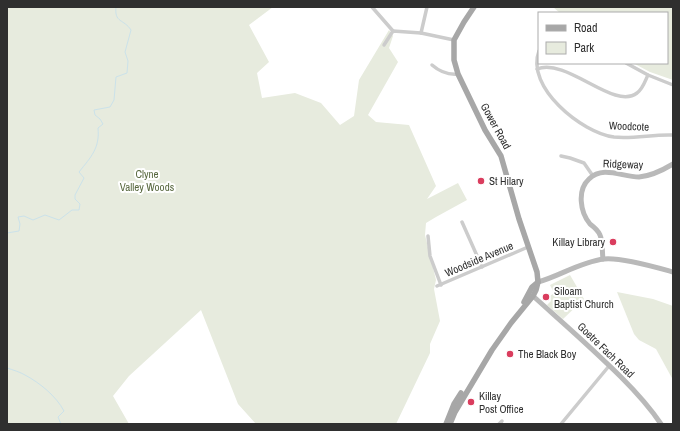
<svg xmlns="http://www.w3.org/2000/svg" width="680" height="431" font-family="'Archivo Narrow',sans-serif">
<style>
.green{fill:#e7ebde}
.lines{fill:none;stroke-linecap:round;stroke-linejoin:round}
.stream{stroke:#cbe2ea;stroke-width:1}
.street{stroke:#ccc;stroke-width:3.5}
.secondary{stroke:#b9b9b9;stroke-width:5}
.primary{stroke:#a7a7a7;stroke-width:5.5}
.poi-dot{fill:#da3d5e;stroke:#fff;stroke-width:1.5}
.labels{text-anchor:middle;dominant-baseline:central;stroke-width:4;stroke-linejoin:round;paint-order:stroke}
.street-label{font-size:11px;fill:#2f2f2f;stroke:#fff}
.park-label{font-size:11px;fill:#58683f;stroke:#fff}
.poi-label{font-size:11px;fill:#2f2f2f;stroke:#fff;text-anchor:start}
</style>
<rect width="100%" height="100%" fill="#fff"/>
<g class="green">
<polygon points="7,7 273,7 249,25 269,62 257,73 262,98 295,93 321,103 340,125 354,116 359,80 389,30 393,36 389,48 398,62 368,115 376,122 409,125 436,186 427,199 458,183 467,200 436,217 426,223 425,235 436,280 434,289 440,321 430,344 430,353 396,424 256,424 238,404 201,310 129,376 113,396 129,424 7,424"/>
<polygon points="553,7 673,7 673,80 650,72 633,63 667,63 667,13 560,13"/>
<polygon points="570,275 584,299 563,319 547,305 551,301 550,296 554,293 550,285"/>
<polygon points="617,292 653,299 673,306 673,380 656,349 639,340 634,334"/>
</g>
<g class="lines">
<g class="stream">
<polyline points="672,7 673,7"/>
<path d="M7 233 19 231 20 224 18 217 24 216 33 220 45 215 59 220 72 210H79L80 204 75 199V195L84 178 79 172C91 157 100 148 98 128L103 124 100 119 95 115 94 110 110 107 114 100 116 77 127 73 128 61 125 52 131 30C124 19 114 23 116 7"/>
<path d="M7 368C13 370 20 372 25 375 40 383 56 396 64 411L58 417 61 424"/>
</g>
<g class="street">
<polyline points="372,7 393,31"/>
<polyline points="421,33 427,7"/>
<polyline points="384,45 393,31 421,33 454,40"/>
<path d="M539 51C525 87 582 133 614 137 634 139 654 134 673 135"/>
<polyline points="626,63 648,75 673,85"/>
<path d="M432 65C440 72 448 75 458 74"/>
<path d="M537 69C567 57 614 111 637 93 643 89 645 81 648 75"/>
<polyline points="561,156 570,158 584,163 593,176"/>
<polyline points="462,222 482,267"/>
<polyline points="428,236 430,256 441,285"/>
<polyline points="437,286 528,247"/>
<polyline points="499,424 502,421"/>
<polyline points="561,424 609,366"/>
</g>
<g class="secondary">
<path d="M603 259C602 252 603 242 600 235 598 230 594 227 590 224 580 212 577 190 589 179 603 165 622 177 639 177 651 176 663 170 673 164"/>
<path d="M538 282C560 276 580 262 604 259 621 257 655 267 673 272"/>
<path d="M533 296C563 323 593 349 621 377 636 392 649 406 661 424"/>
</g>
<g class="primary">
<polyline points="524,302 532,287 538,282"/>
<polyline points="446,424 454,404 461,393"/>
<polyline points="450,424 455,412 492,350 511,323 533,296 536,290 538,282 537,272 519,219 501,156 485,130 458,74 454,60 454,40 464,22 474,7"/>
</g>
</g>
<g class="poi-dot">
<circle cx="481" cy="181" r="4"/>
<circle cx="613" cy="242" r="4"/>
<circle cx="546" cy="297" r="4"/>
<circle cx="510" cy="354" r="4"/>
<circle cx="471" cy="402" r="4"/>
</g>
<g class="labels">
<g class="street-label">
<text transform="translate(496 126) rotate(61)">Gower Road</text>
<text transform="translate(629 126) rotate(2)">Woodcote</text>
<text transform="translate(623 164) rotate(2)">Ridgeway</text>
<text transform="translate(479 259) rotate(-23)">Woodside Avenue</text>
<text transform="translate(606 350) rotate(44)">Goetre Fach Road</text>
</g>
<g class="park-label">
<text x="147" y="174">Clyne<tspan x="147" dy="13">Valley Woods</tspan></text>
</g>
<g class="poi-label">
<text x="489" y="181">St Hilary</text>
<text x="605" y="242" text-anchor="end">Killay Library</text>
<text x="554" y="291">Siloam<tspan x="554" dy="13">Baptist Church</tspan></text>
<text x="518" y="354">The Black Boy</text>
<text x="479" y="396">Killay<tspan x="479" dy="13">Post Office</tspan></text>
</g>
</g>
<rect width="680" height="431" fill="none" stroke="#2f2f2f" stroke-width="16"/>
<rect x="538" y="12" width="130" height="52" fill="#ffffff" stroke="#acacac"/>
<rect x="546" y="25" width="20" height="6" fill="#a7a7a7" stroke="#acacac"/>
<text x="574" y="32" font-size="12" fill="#2f2f2f">Road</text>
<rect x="546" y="42" width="20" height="12" fill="#e7ebde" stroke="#acacac"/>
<text x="574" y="52" font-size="12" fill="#2f2f2f">Park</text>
</svg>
